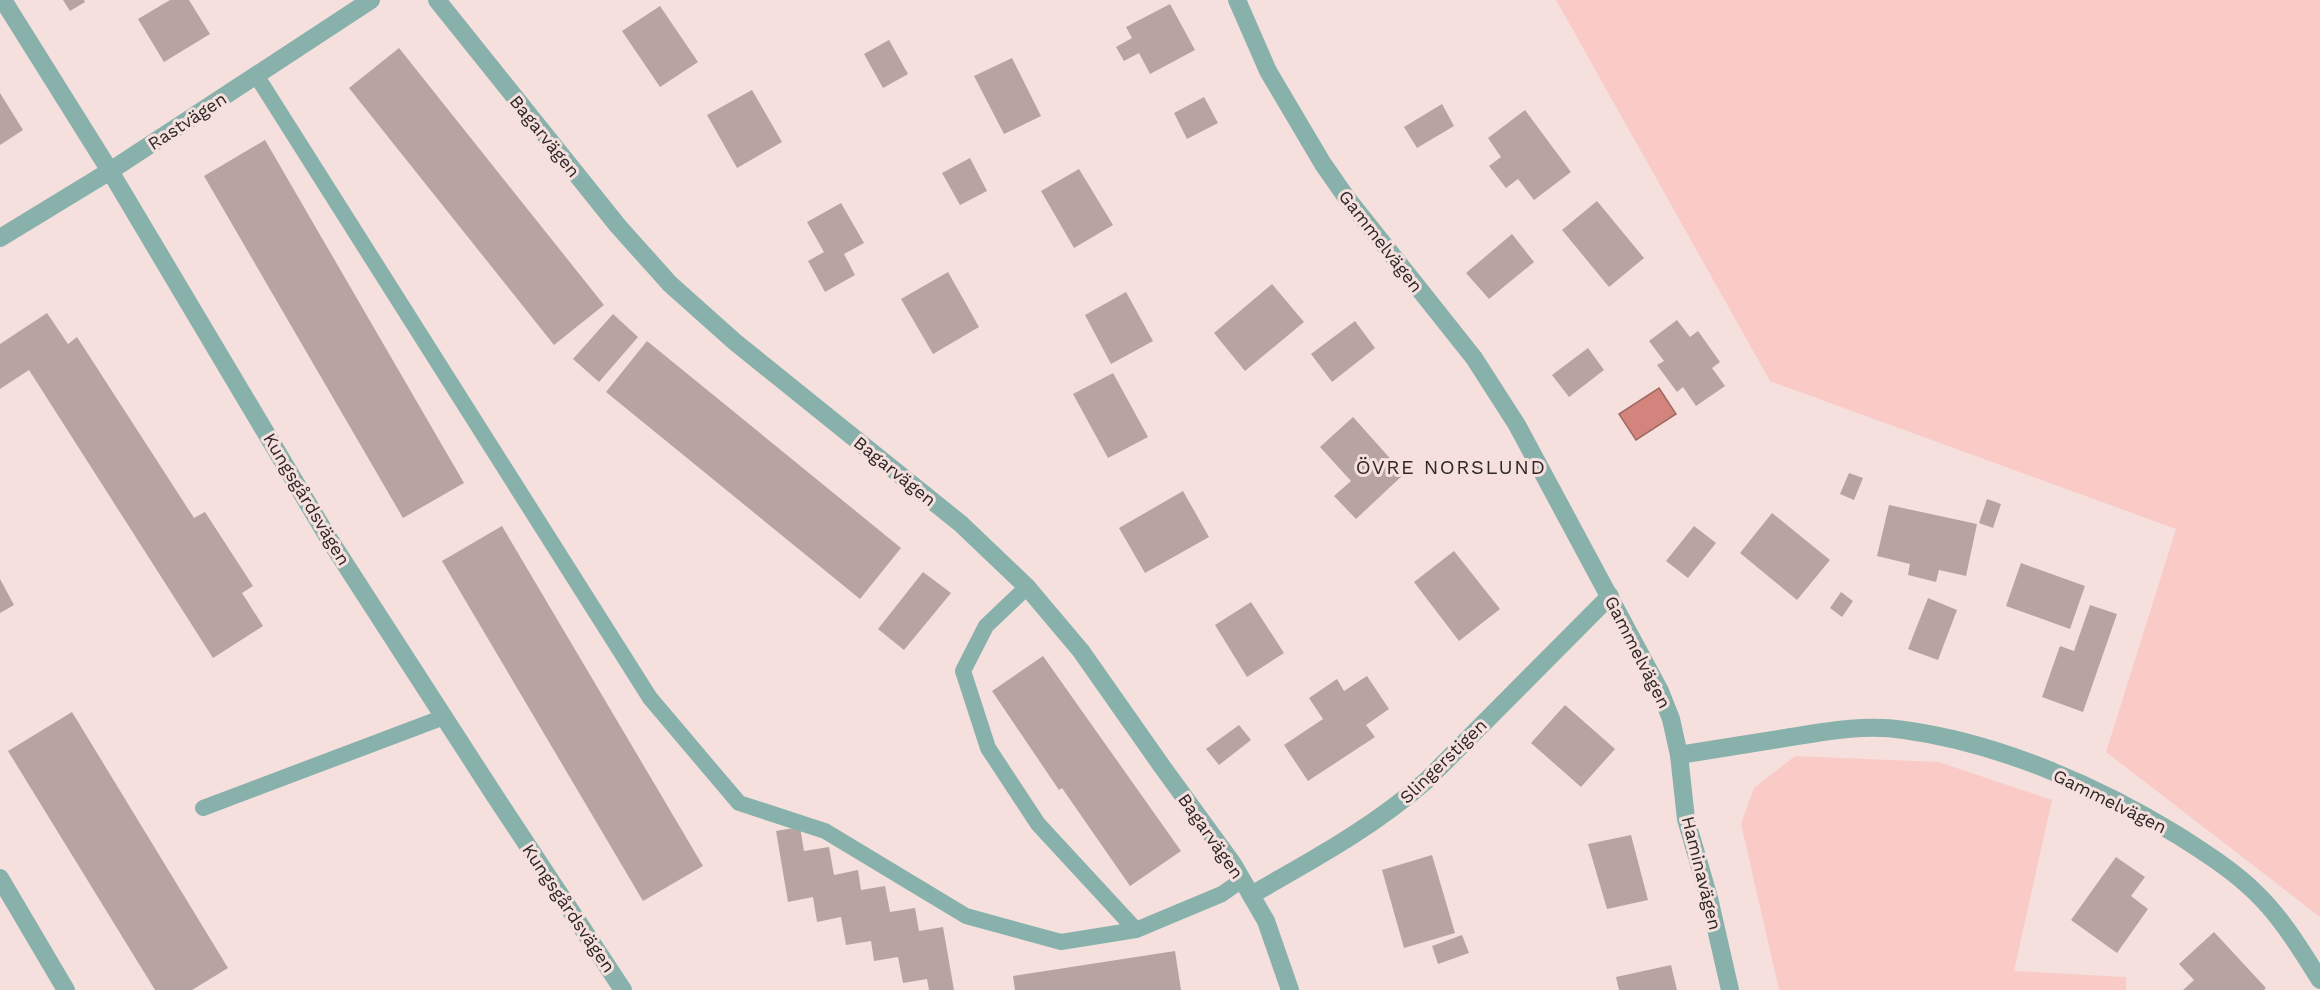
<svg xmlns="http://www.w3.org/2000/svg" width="2320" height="990" font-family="'Work Sans',sans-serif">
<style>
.green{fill:#facbc6}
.water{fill:#d3847d;stroke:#a26863;stroke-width:1.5}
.building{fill:#b7a4a2}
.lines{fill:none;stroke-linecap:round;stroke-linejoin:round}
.lane{stroke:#88b1ab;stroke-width:16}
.street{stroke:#88b1ab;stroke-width:18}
.labels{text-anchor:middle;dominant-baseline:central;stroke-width:6;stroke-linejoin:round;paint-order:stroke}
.street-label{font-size:18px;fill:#2e2726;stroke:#f5e0de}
.neighbourhood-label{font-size:20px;letter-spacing:1.5px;fill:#2e2726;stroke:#f5e0de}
</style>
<rect width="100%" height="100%" fill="#f5e0de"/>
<g class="green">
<polygon points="1556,0 2320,0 2320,917 2106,752 2176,529 1770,381"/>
<polygon points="1795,756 1939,762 2052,800 2014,971 2126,977 2126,990 1779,990 1741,824 1754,788"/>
</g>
<polygon class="water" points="1659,388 1676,414 1636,440 1619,414"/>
<g class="building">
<polygon points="63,0 84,0 85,2 70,11"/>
<polygon points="170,0 189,0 210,34 164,62 138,19"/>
<polygon points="1170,4 1195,50 1150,74 1139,53 1124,61 1116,47 1132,38 1126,27"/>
<polygon points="660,6 698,62 660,87 622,31"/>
<polygon points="889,40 908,74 883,88 864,54"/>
<polygon points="399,48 604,305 554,345 349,88"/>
<polygon points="1012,58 1041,116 1004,134 974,76"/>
<polygon points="752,90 782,142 737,168 707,115"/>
<polygon points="0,93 23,130 0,145"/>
<polygon points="1204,97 1218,123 1187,139 1174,113"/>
<polygon points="1442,104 1454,126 1417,148 1404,127"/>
<polygon points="1525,110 1571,172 1534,200 1518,179 1506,188 1489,166 1501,157 1488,138"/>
<polygon points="265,140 464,483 403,518 204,176"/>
<polygon points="970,158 987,191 960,205 942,173"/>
<polygon points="1079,169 1113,225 1074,248 1041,191"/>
<polygon points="1597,201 1644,258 1609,287 1562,230"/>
<polygon points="841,203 864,243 844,254 855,275 825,292 808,261 824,252 807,222"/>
<polygon points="1512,234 1534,262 1489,299 1466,273"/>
<polygon points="948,272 979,327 933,354 901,299"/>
<polygon points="1272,284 1304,322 1245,371 1214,333"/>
<polygon points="1126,292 1153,341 1111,364 1085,315"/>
<polygon points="47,313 68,344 77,337 194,518 205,512 253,586 242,593 263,626 213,658 29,370 0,389 0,344"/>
<polygon points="613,314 638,337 599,382 573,359"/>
<polygon points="1677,320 1690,337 1698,331 1720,362 1712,368 1725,386 1696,406 1683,387 1677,392 1657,365 1664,361 1649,341"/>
<polygon points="1355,321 1375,348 1332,382 1311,354"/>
<polygon points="647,341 901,548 860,599 606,392"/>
<polygon points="1588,348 1604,370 1569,397 1552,375"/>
<polygon points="1113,373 1148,437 1108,458 1073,394"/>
<polygon points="1353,417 1404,474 1356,519 1334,496 1351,481 1320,447"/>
<polygon points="1849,473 1863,478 1854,500 1840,494"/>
<polygon points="1183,491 1209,537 1145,573 1119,528"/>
<polygon points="1987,499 2001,504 1993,528 1979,523"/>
<polygon points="1889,505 1977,524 1966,576 1939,570 1936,582 1908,575 1910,564 1877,556"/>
<polygon points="1772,513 1830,560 1797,600 1740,553"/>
<polygon points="502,526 703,866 643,901 442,561"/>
<polygon points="1694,526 1716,543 1688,578 1666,561"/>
<polygon points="1454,551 1500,609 1459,641 1414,582"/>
<polygon points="2021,563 2085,586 2070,629 2006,606"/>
<polygon points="923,572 951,593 904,650 878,629"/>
<polygon points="0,579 14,605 0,613"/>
<polygon points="1841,592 1853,601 1842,617 1830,608"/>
<polygon points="1928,598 1957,610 1938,660 1908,649"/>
<polygon points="1251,602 1284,653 1247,677 1215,625"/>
<polygon points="2090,605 2117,614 2083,712 2042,697 2060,646 2074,651"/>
<polygon points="1043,656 1181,851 1130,886 1062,788 1059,790 992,691"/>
<polygon points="1367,676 1389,709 1366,725 1375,737 1308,781 1284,745 1323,719 1309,698 1337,679 1344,691"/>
<polygon points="1565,705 1615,749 1581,787 1531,743"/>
<polygon points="72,712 228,968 192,990 155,990 8,751"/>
<polygon points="1239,725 1251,740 1219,765 1206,749"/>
<polygon points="800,827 804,851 829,847 834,875 858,870 861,890 885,886 890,912 915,908 919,931 943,927 954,990 929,990 927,979 903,983 898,957 874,961 871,941 846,945 841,917 817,922 813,897 788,902 776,831"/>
<polygon points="1631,835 1648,900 1607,909 1588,844"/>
<polygon points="1432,855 1455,933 1404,948 1382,870"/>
<polygon points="2116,857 2145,877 2131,896 2148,909 2117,953 2071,920"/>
<polygon points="2214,932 2266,988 2264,990 2183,990 2194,980 2179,964"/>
<polygon points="1462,935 1469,953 1438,964 1432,946"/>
<polygon points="1175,951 1181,990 1015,990 1013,976"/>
<polygon points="1671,965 1677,990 1619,990 1616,977"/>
</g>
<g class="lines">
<g class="lane">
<polyline points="256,75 650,698 739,803 825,831 966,916 1061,942 1136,930 1222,894 1242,880"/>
<polyline points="1027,587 986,626 963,671 988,748 1038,824 1136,930"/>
<polyline points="203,808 444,717"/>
</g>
<g class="street">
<polyline points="3,0 110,171 329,539 493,793 623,990"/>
<polyline points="437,0 618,226 670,284 735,342 961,524 1027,587 1081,651 1161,765 1233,864 1266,921 1290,990"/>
<polyline points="1237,0 1268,71 1323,164 1346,197 1474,358 1517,425 1660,691 1671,719 1679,755 1686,819 1709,898 1730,990"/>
<polyline points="0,238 110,171 371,0"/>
<path d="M1679 755C1716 749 1754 743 1791 737 1828 731 1867 724 1904 730 1999 743 2098 786 2179 836 2205 853 2233 870 2256 893 2282 918 2301 950 2320 980"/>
<polyline points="0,878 66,990"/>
<path d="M1251 895C1314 859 1372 828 1427 780L1610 596"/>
</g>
</g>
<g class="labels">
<g class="street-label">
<text transform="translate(187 121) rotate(-33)">Rastvägen</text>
<text transform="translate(545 136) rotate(51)">Bagarvägen</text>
<text transform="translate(1381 241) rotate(52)">Gammelvägen</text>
<text transform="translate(895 471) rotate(39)">Bagarvägen</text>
<text transform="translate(307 499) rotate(59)">Kungsgårdsvägen</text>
<text transform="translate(1638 652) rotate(63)">Gammelvägen</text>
<text transform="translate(1443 761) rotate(-44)">Slingerstigen</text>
<text transform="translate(2110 801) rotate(26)">Gammelvägen</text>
<text transform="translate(1211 836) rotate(55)">Bagarvägen</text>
<text transform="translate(1702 873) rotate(76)">Haminavägen</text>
<text transform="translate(569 908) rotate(56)">Kungsgårdsvägen</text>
</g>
<g class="neighbourhood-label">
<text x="1451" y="467">ÖVRE NORSLUND</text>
</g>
</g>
</svg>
